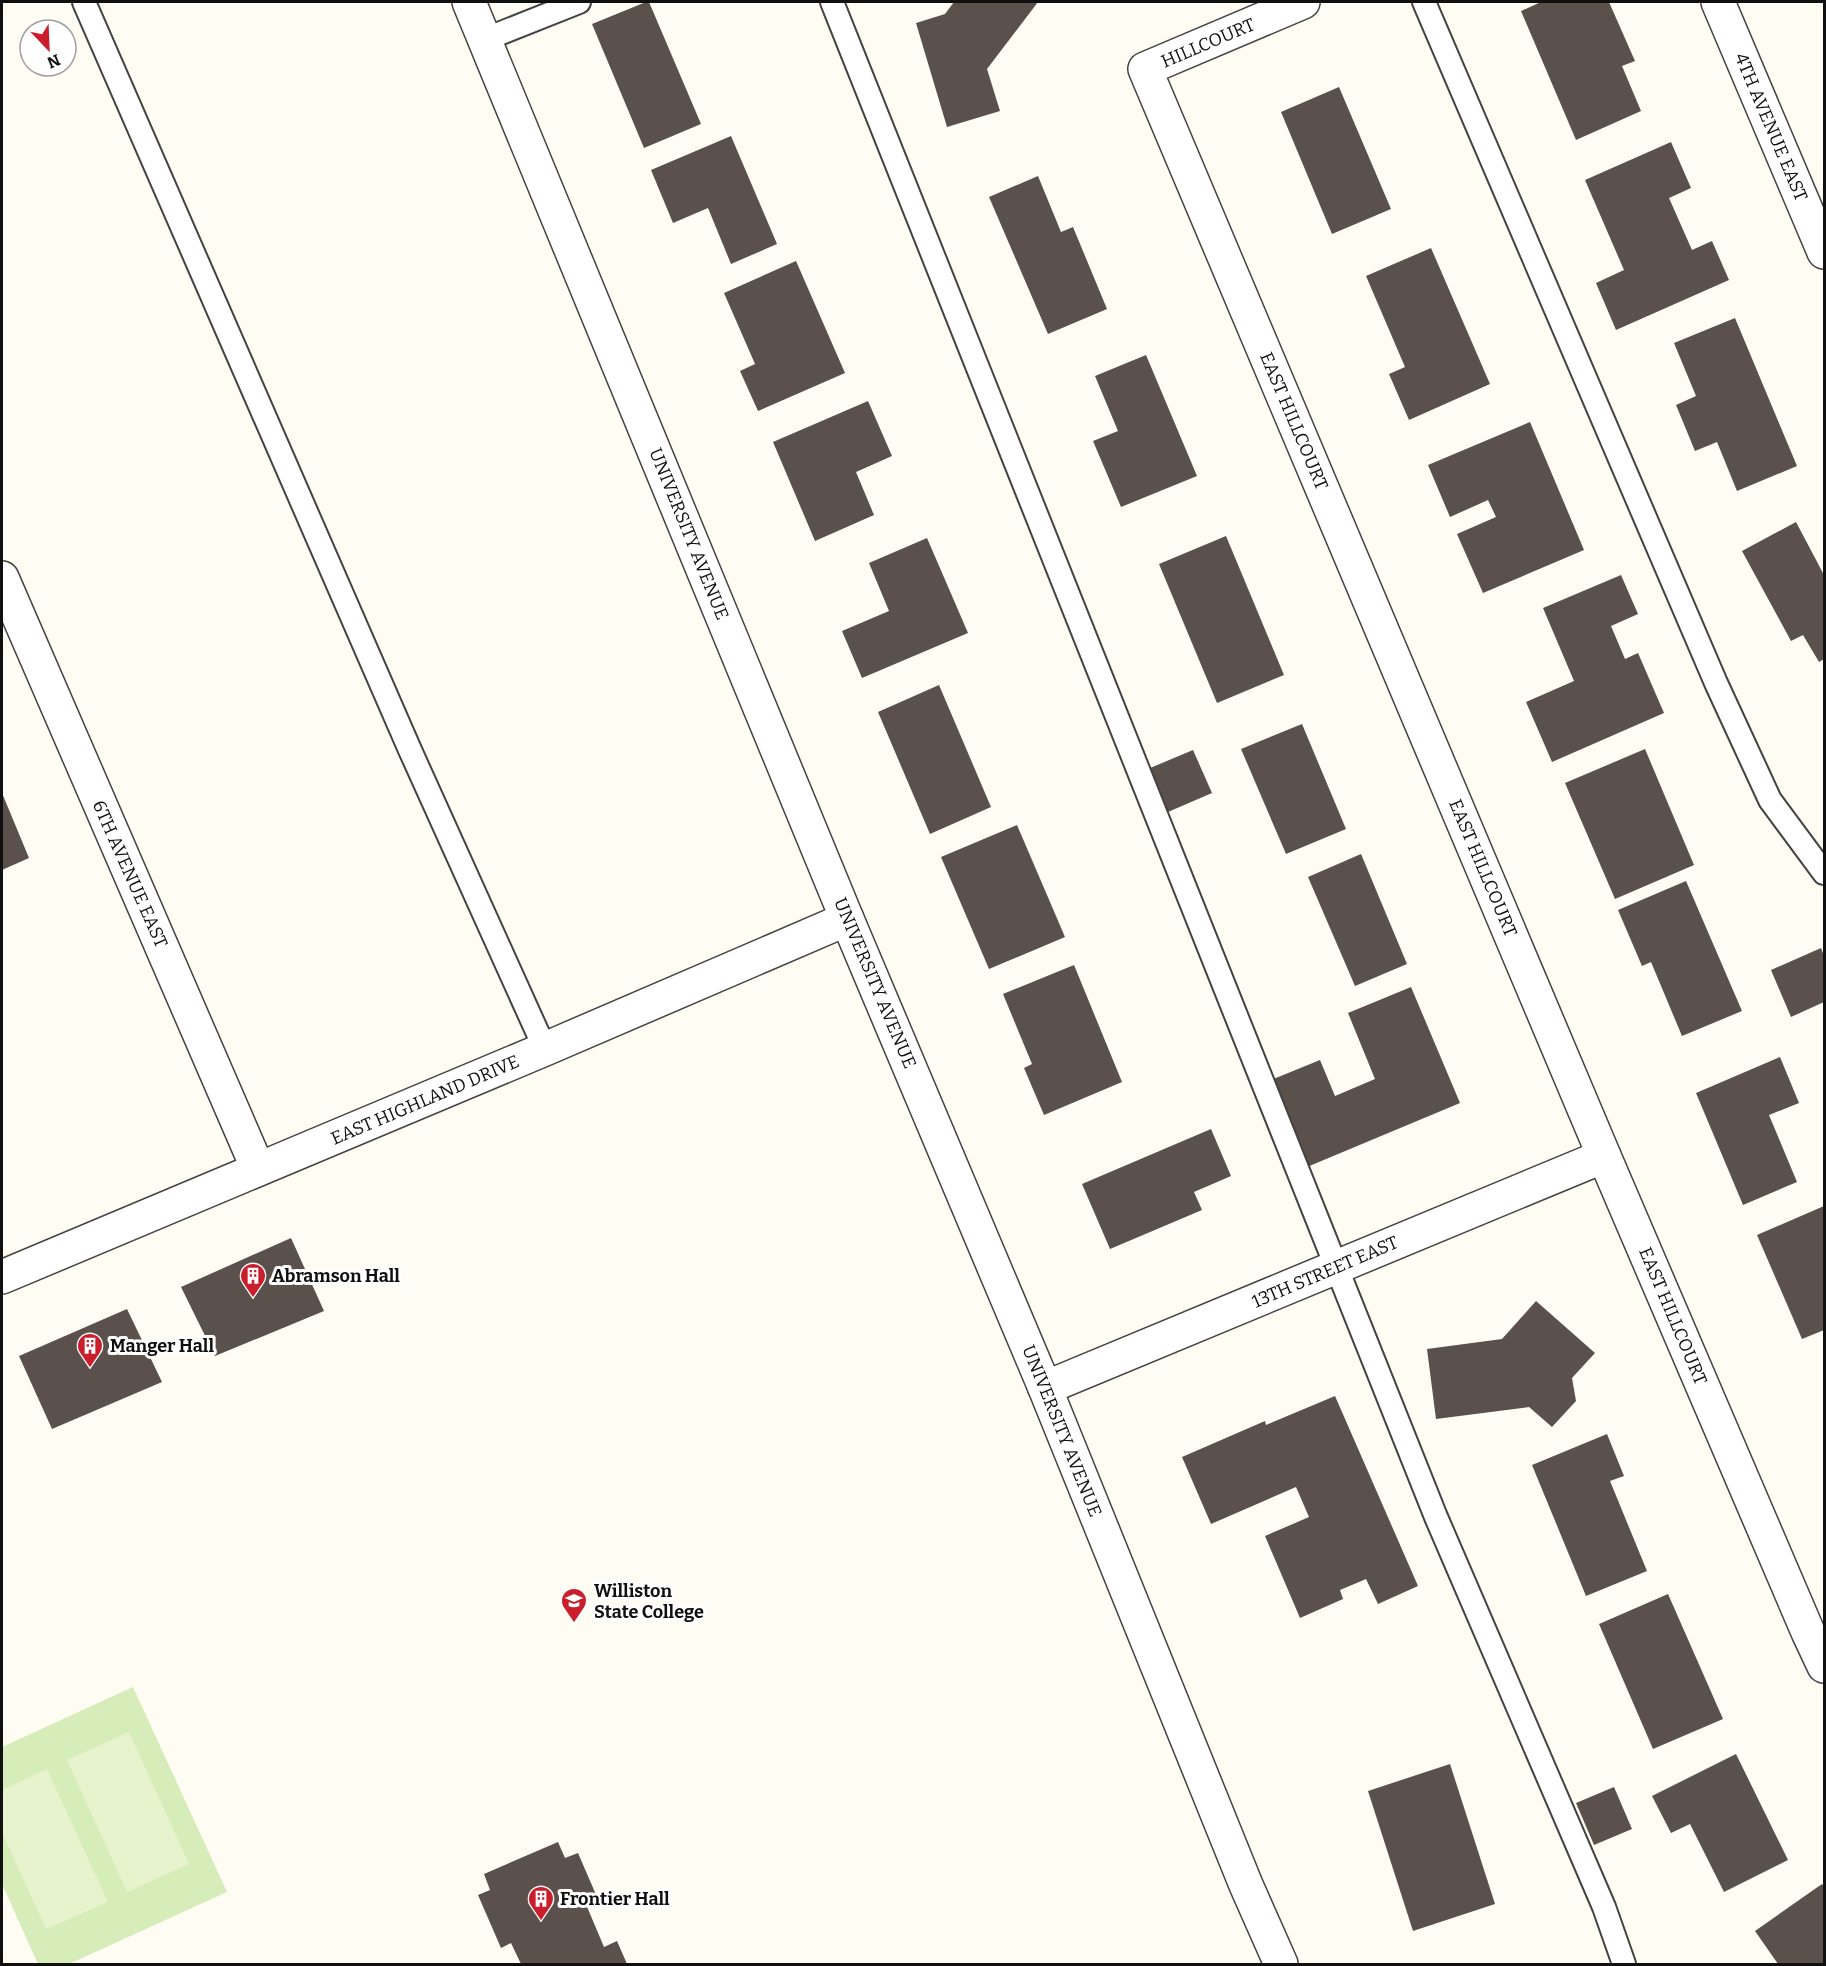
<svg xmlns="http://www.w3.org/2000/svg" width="1826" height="1966" font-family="Bitter,serif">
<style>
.green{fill:#d6edb9}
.pitch{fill:#e7f3cc}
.building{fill:#5a504c}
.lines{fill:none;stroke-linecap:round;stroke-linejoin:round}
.service-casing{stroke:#434343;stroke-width:26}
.minor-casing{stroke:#434343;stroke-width:36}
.tertiary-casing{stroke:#434343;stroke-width:36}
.service{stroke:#fff;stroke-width:22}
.minor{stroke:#fff;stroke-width:33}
.tertiary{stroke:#fff;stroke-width:33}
.labels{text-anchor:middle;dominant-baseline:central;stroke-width:6;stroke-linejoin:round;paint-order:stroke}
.street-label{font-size:18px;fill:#101010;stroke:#fff}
.poi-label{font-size:18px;font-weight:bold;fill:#101010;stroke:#fff;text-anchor:start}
</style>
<rect width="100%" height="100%" fill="#fffcf3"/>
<polygon class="green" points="133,1687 227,1892 69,1964 38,1964 2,1884 2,1747"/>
<g class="pitch">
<polygon points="129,1732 189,1864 127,1892 67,1760"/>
<polygon points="47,1769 108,1902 46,1929 2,1832 2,1790"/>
</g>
<g class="building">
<polygon points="646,2 649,2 701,124 644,148 592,24"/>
<polygon points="954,2 1038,2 987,69 1000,111 947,127 916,23 945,14"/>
<polygon points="1541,2 1609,2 1635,61 1622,66 1641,111 1576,140 1521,11"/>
<polygon points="1339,87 1391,209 1332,234 1281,112"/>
<polygon points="731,136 777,244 731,264 708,208 673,223 651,170"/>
<polygon points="1671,142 1691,188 1669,198 1692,250 1712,241 1729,280 1616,330 1596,283 1624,270 1585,180"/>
<polygon points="1038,176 1061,232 1073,227 1107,309 1048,334 989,197"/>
<polygon points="1431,248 1490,384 1409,420 1389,374 1405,367 1366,276"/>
<polygon points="796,261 845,373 758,411 740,371 755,364 724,293"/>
<polygon points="1735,318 1797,466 1737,491 1717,442 1695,451 1676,405 1696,396 1674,343"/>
<polygon points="1146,355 1197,476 1121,507 1093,441 1118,431 1095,376"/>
<polygon points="868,401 892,456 856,472 874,515 815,541 773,442"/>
<polygon points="1530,422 1584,550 1483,593 1457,534 1496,517 1488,500 1450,517 1428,465"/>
<polygon points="1796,522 1824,575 1824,659 1819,662 1803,635 1791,641 1742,551"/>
<polygon points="1226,536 1284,675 1217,703 1159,564"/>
<polygon points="927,538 968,633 862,678 842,631 889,611 869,563"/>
<polygon points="1621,575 1638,614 1611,626 1625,659 1638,653 1664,713 1552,762 1526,702 1574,681 1543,608"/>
<polygon points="939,685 991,807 930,834 878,712"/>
<polygon points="1302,724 1346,829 1286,854 1241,749"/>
<polygon points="1645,749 1694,865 1615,899 1565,783"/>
<polygon points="1193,750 1212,793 1161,815 1143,771"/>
<polygon points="2,793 29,858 2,870"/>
<polygon points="1017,825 1065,937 989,969 941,857"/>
<polygon points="1361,854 1407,964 1355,986 1308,877"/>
<polygon points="1686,881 1742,1011 1682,1036 1651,962 1642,966 1618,910"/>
<polygon points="1821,948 1824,956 1824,1002 1791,1017 1771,970"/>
<polygon points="1074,965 1122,1082 1044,1115 1024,1068 1032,1064 1003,994"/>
<polygon points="1411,987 1460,1103 1307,1167 1271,1080 1320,1060 1335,1096 1375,1079 1348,1013"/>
<polygon points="1780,1057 1799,1103 1769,1115 1797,1182 1743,1205 1696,1093"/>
<polygon points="1211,1129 1231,1176 1194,1192 1202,1210 1110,1249 1082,1184"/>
<polygon points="1824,1206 1824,1330 1802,1339 1757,1235"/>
<polygon points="291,1238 324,1311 215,1356 181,1287"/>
<polygon points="1536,1301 1595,1353 1572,1378 1576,1401 1552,1427 1529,1407 1436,1419 1427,1349 1502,1339"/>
<polygon points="127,1309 162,1382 52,1429 19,1356"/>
<polygon points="1335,1396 1418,1586 1378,1604 1366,1579 1340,1590 1343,1599 1300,1618 1265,1536 1309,1517 1296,1487 1211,1524 1182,1457 1265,1421 1266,1425"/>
<polygon points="1607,1434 1624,1476 1610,1481 1647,1571 1586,1596 1532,1465"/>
<polygon points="1668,1594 1723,1719 1653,1749 1599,1624"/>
<polygon points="1736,1754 1788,1860 1724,1892 1690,1824 1671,1833 1652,1796"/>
<polygon points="1450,1764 1495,1904 1413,1931 1368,1791"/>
<polygon points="1614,1787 1632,1829 1594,1845 1576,1803"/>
<polygon points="558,1842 565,1858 578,1853 597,1897 585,1902 604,1947 617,1941 627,1964 521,1964 511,1943 501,1948 478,1895 490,1890 484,1874"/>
<polygon points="1822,1884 1824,1887 1824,1964 1778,1964 1755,1931"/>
</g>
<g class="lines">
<defs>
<g id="service">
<polyline points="84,2 410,750 545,1049"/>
<polyline points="832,2 1436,1517 1604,1907 1624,1964"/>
<polyline points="1424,2 1716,683 1770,800 1824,873"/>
<polyline points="486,39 579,2"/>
</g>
<g id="minor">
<polyline points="1303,2 1145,69 1604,1156 1808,1632 1824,1666"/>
<polyline points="1718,2 1824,252"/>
<polyline points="2,578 258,1169"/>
<polyline points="2,1277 545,1049 847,919"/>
<polyline points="1045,1388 1604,1156"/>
</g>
<polyline id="tertiary" points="469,2 847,919 1045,1388 1246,1885 1281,1964"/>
</defs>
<use href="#service" class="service-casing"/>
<use href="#minor" class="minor-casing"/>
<use href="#tertiary" class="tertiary-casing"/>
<use href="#service" class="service"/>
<use href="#minor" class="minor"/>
<use href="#tertiary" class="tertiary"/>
</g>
<defs>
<symbol id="building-pin" viewBox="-11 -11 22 30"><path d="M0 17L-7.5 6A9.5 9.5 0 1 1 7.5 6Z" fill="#ca1e2c" stroke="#fff"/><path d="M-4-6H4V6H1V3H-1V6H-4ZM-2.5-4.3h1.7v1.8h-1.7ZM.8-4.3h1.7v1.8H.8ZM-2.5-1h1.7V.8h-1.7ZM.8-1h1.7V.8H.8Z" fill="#fff"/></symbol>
<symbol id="university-pin" viewBox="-11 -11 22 30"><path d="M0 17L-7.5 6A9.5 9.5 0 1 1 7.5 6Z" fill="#ca1e2c" stroke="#fff"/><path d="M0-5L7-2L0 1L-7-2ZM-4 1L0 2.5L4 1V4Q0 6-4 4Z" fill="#fff"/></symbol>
</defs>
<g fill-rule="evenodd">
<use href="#building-pin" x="238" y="1261" width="30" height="40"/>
<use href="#building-pin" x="75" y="1331" width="30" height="40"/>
<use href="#university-pin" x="559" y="1586" width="30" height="40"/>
<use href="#building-pin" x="526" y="1884" width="30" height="40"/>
</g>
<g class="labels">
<g class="street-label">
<text transform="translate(1208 43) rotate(-23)">HILLCOURT</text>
<text transform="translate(1771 127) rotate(67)">4TH AVENUE EAST</text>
<text transform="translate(1294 421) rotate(67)">EAST HILLCOURT</text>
<text transform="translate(689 534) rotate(68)">UNIVERSITY AVENUE</text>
<text transform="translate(1483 868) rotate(67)">EAST HILLCOURT</text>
<text transform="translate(130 874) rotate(66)">6TH AVENUE EAST</text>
<text transform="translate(875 983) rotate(67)">UNIVERSITY AVENUE</text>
<text transform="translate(425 1100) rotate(-23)">EAST HIGHLAND DRIVE</text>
<text transform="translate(1325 1272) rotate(-23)">13TH STREET EAST</text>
<text transform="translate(1673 1316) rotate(67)">EAST HILLCOURT</text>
<text transform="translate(1062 1431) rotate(68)">UNIVERSITY AVENUE</text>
</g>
<g class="poi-label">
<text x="272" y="1276">Abramson Hall</text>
<text x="110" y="1346">Manger Hall</text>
<text x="594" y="1591">Williston<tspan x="594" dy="21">State College</tspan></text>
<text x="560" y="1899">Frontier Hall</text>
</g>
</g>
<rect width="1826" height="1966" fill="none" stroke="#101010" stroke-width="6"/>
<g transform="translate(48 48) rotate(157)"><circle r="28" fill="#ffffff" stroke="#9f9f9f" stroke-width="1.5"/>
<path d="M0-4.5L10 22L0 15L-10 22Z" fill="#ca1e2c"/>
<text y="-9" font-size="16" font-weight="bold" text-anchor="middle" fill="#101010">N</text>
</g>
</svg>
